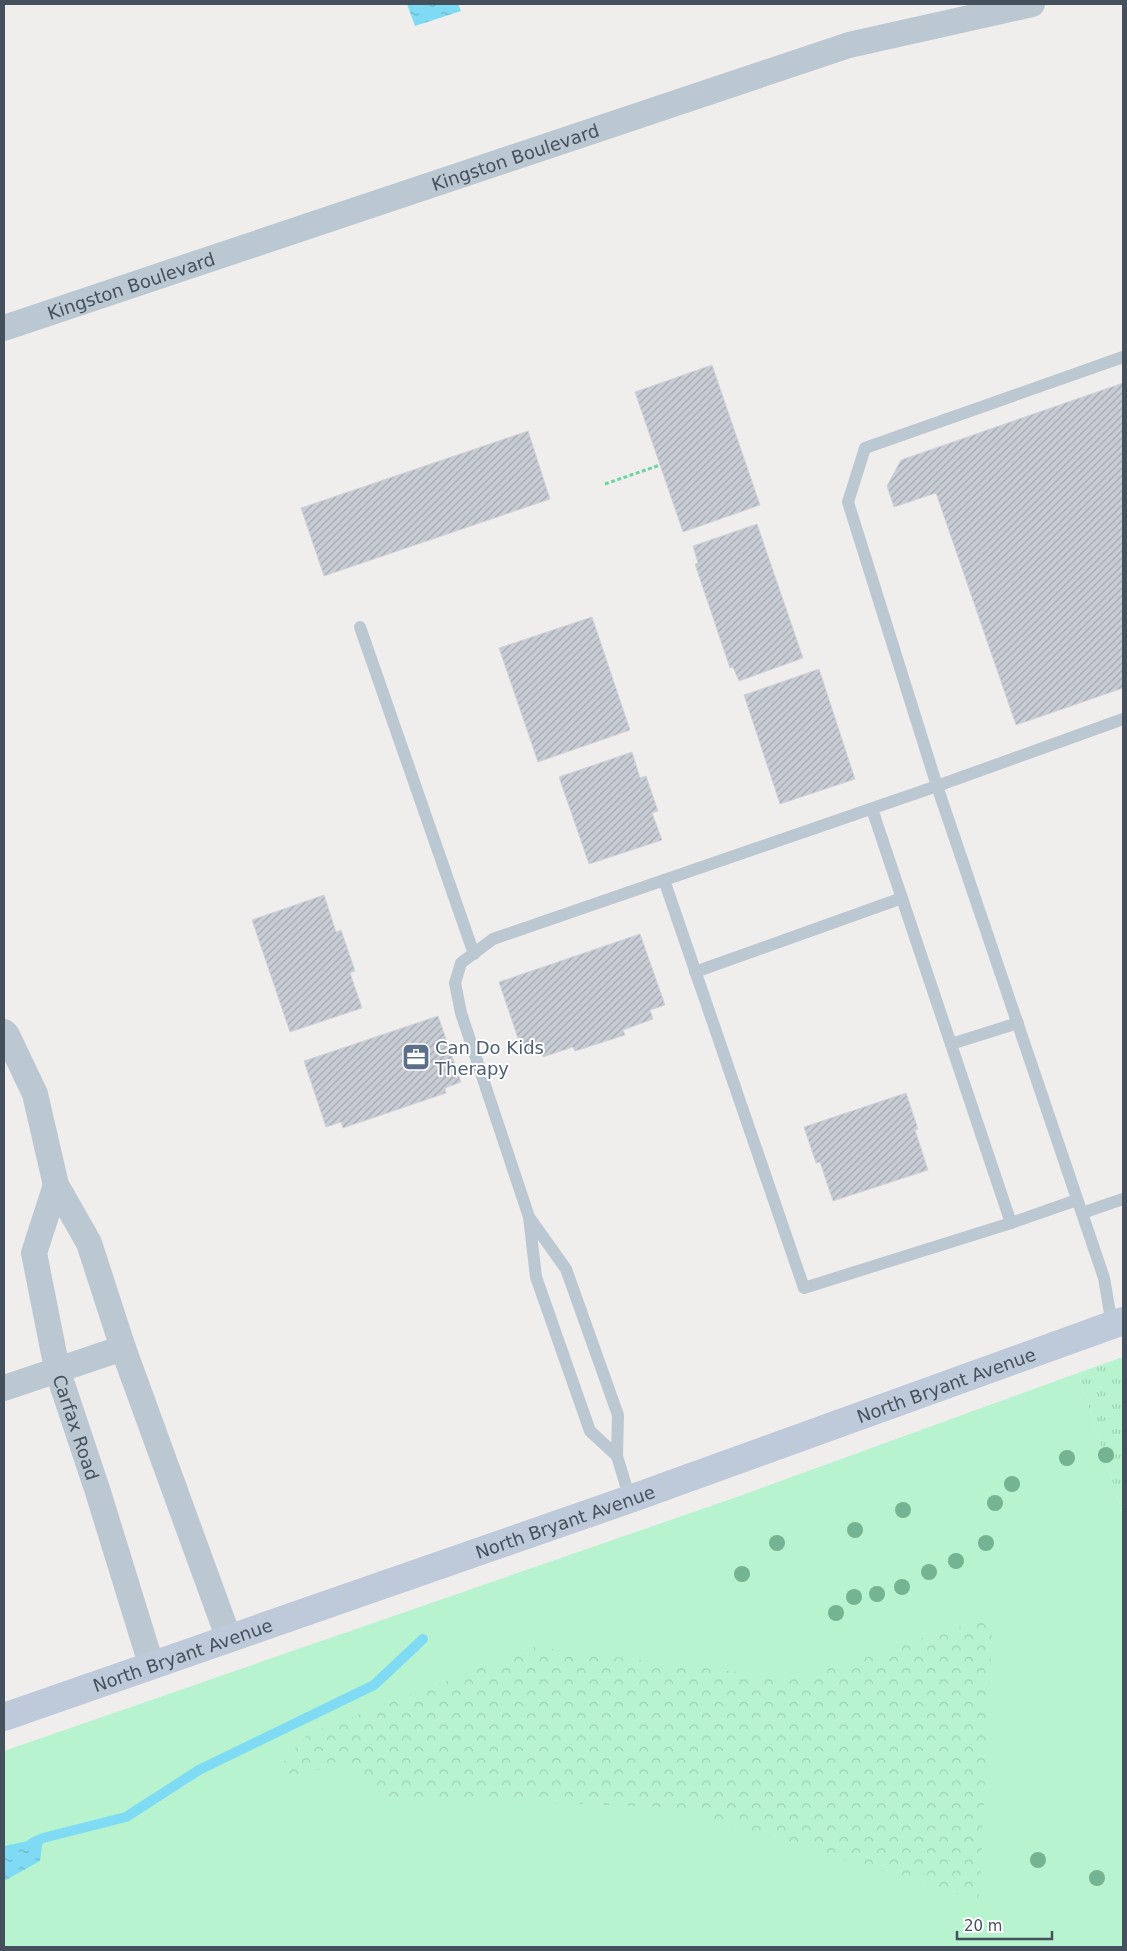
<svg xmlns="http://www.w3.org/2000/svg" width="1127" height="1951" font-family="'DejaVu Sans',sans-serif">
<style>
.grass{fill:#b6f3ce}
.forest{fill:url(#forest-crowns)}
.park{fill:url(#park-tufts)}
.water{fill:url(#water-ripples)}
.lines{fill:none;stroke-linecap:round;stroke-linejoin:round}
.stream{stroke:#7fdbf4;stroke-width:10}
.building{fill:url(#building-hatch);stroke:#d0d3da}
.path{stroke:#6bd4a1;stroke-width:3;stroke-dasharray:4 2.5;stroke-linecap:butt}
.lane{stroke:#bcc8d1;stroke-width:12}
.street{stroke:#bcc8d1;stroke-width:26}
.secondary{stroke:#becad9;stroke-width:28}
.tree{fill:#74b493}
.labels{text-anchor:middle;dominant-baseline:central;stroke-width:4;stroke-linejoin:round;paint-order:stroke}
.street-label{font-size:18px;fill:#44515d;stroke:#fff}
.service-label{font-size:18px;fill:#4e5e75;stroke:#fff;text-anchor:start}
</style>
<defs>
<pattern id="forest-crowns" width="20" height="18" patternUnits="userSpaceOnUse" patternTransform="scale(1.25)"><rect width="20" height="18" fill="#b6f3ce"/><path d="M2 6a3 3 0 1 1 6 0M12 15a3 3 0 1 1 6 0" fill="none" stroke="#9ed2b3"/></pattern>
<pattern id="park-tufts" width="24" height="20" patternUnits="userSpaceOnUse" patternTransform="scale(1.25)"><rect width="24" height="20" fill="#b6f3ce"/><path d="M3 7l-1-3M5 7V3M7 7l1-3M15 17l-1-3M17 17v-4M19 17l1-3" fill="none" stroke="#9ed2b3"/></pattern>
<pattern id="water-ripples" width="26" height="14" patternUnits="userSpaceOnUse" patternTransform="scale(1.25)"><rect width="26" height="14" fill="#7fdbf4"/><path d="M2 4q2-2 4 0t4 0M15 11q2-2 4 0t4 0" fill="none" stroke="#6ab4c9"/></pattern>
<pattern id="building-hatch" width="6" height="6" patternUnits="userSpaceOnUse" patternTransform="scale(1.25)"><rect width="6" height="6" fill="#c8ccd4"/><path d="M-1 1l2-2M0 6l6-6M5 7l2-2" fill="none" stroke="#a4a8af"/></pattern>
</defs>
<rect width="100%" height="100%" fill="#f0eded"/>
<polygon class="grass" points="1078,1373 1123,1515 1123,1947 4,1947 4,1751 734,1498"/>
<polygon class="forest" points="993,1616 979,1900 671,1807 378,1797 351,1762 266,1782 308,1734 535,1647 793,1679"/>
<polygon class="park" points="1123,1357 1123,1515 1078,1373"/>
<g class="water">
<polygon points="407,4 458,4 461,11 415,26"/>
<polygon points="43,1838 40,1861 4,1881 4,1846"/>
</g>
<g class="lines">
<polyline class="stream" points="32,1843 43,1838 126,1817 199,1770 374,1685 423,1639"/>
</g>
<g class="building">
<polygon points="712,365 760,505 683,532 635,392"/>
<polygon points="1123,383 1123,688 1016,725 936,493 894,507 887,486 901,460"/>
<polygon points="528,431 550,499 324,576 301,508"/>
<polygon points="757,524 803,658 739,681 733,667 730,668 695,564 698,563 693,546"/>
<polygon points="592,617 630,730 538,762 499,648"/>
<polygon points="819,669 855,779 780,804 744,695"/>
<polygon points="632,752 640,778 646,776 658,811 652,813 662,840 589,864 559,777"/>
<polygon points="324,895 336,932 341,930 355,971 350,973 362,1008 290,1032 252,920"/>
<polygon points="640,934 665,1005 650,1010 653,1019 623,1030 625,1035 575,1051 573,1047 543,1057 540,1048 523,1053 499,982"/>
<polygon points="438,1016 461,1082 445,1088 446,1093 343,1128 341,1122 326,1127 304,1061"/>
<polygon points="906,1093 918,1129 915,1130 928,1170 833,1201 820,1162 816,1163 804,1127"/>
</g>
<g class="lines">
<polyline class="path" points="605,484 660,465"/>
<g class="lane">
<polyline points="360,627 474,954"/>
<polyline points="664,880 804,1288 1011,1223 872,809"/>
<polyline points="695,972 902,898"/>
<polyline points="951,1044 1018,1023"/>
<polyline points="1082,1213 1123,1199"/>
<polyline points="529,1217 566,1269 618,1415 617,1456 590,1431 536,1277 529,1217 461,1013 455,983 461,963 493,939 937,786 848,502 865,448 1123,357"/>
<polyline points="1011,1223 1077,1200"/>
<polyline points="1112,1325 1104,1278 937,786 1123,719"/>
<polyline points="617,1456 630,1499"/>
</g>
<g class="street">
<path id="s1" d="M4 328 849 45 1032 4"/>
<polyline points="4,1032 7,1035 35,1094 56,1185 89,1243 123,1348 229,1639"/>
<path id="s2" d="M56 1185 34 1253 57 1369 98 1492 147 1651 153 1666"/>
<polyline points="4,1388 123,1348"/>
</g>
<path class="secondary" id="s3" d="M4 1717 630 1499 1123 1321"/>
</g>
<g class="tree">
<circle cx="1106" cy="1455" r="8"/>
<circle cx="1067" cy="1458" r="8"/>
<circle cx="1012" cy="1484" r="8"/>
<circle cx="995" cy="1503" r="8"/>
<circle cx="903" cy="1510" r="8"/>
<circle cx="855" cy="1530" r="8"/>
<circle cx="777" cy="1543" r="8"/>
<circle cx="986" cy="1543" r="8"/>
<circle cx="956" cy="1561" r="8"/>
<circle cx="929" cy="1572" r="8"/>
<circle cx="742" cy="1574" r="8"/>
<circle cx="902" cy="1587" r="8"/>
<circle cx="877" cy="1594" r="8"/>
<circle cx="854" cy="1597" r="8"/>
<circle cx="836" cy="1613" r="8"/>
<circle cx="1038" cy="1860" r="8"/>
<circle cx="1097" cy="1878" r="8"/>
</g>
<defs>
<symbol id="office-square" viewBox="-11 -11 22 22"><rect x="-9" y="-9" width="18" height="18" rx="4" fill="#5c6f8a" stroke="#fff"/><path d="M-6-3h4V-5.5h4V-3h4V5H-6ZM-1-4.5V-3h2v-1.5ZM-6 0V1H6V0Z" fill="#fff"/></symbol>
</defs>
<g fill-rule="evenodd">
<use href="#office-square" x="400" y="1041" width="32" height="32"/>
</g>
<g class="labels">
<g class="street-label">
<text stroke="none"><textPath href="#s1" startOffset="539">Kingston Boulevard</textPath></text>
<text stroke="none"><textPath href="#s1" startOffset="134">Kingston Boulevard</textPath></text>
<text stroke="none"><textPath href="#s3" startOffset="999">North Bryant Avenue</textPath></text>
<text stroke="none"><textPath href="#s2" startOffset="251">Carfax Road</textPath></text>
<text stroke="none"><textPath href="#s3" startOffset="594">North Bryant Avenue</textPath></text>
<text stroke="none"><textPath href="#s3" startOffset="189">North Bryant Avenue</textPath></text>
</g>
<g class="service-label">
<text x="435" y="1047">Can Do Kids<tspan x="435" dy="21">Therapy</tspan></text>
</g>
</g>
<rect width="1127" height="1951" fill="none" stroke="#44515d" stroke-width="10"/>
<path d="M957 1931v8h95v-8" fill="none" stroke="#44515d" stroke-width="2.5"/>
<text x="964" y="1931" font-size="15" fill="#44515d" stroke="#ffffff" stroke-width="4" paint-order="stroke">20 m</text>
</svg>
